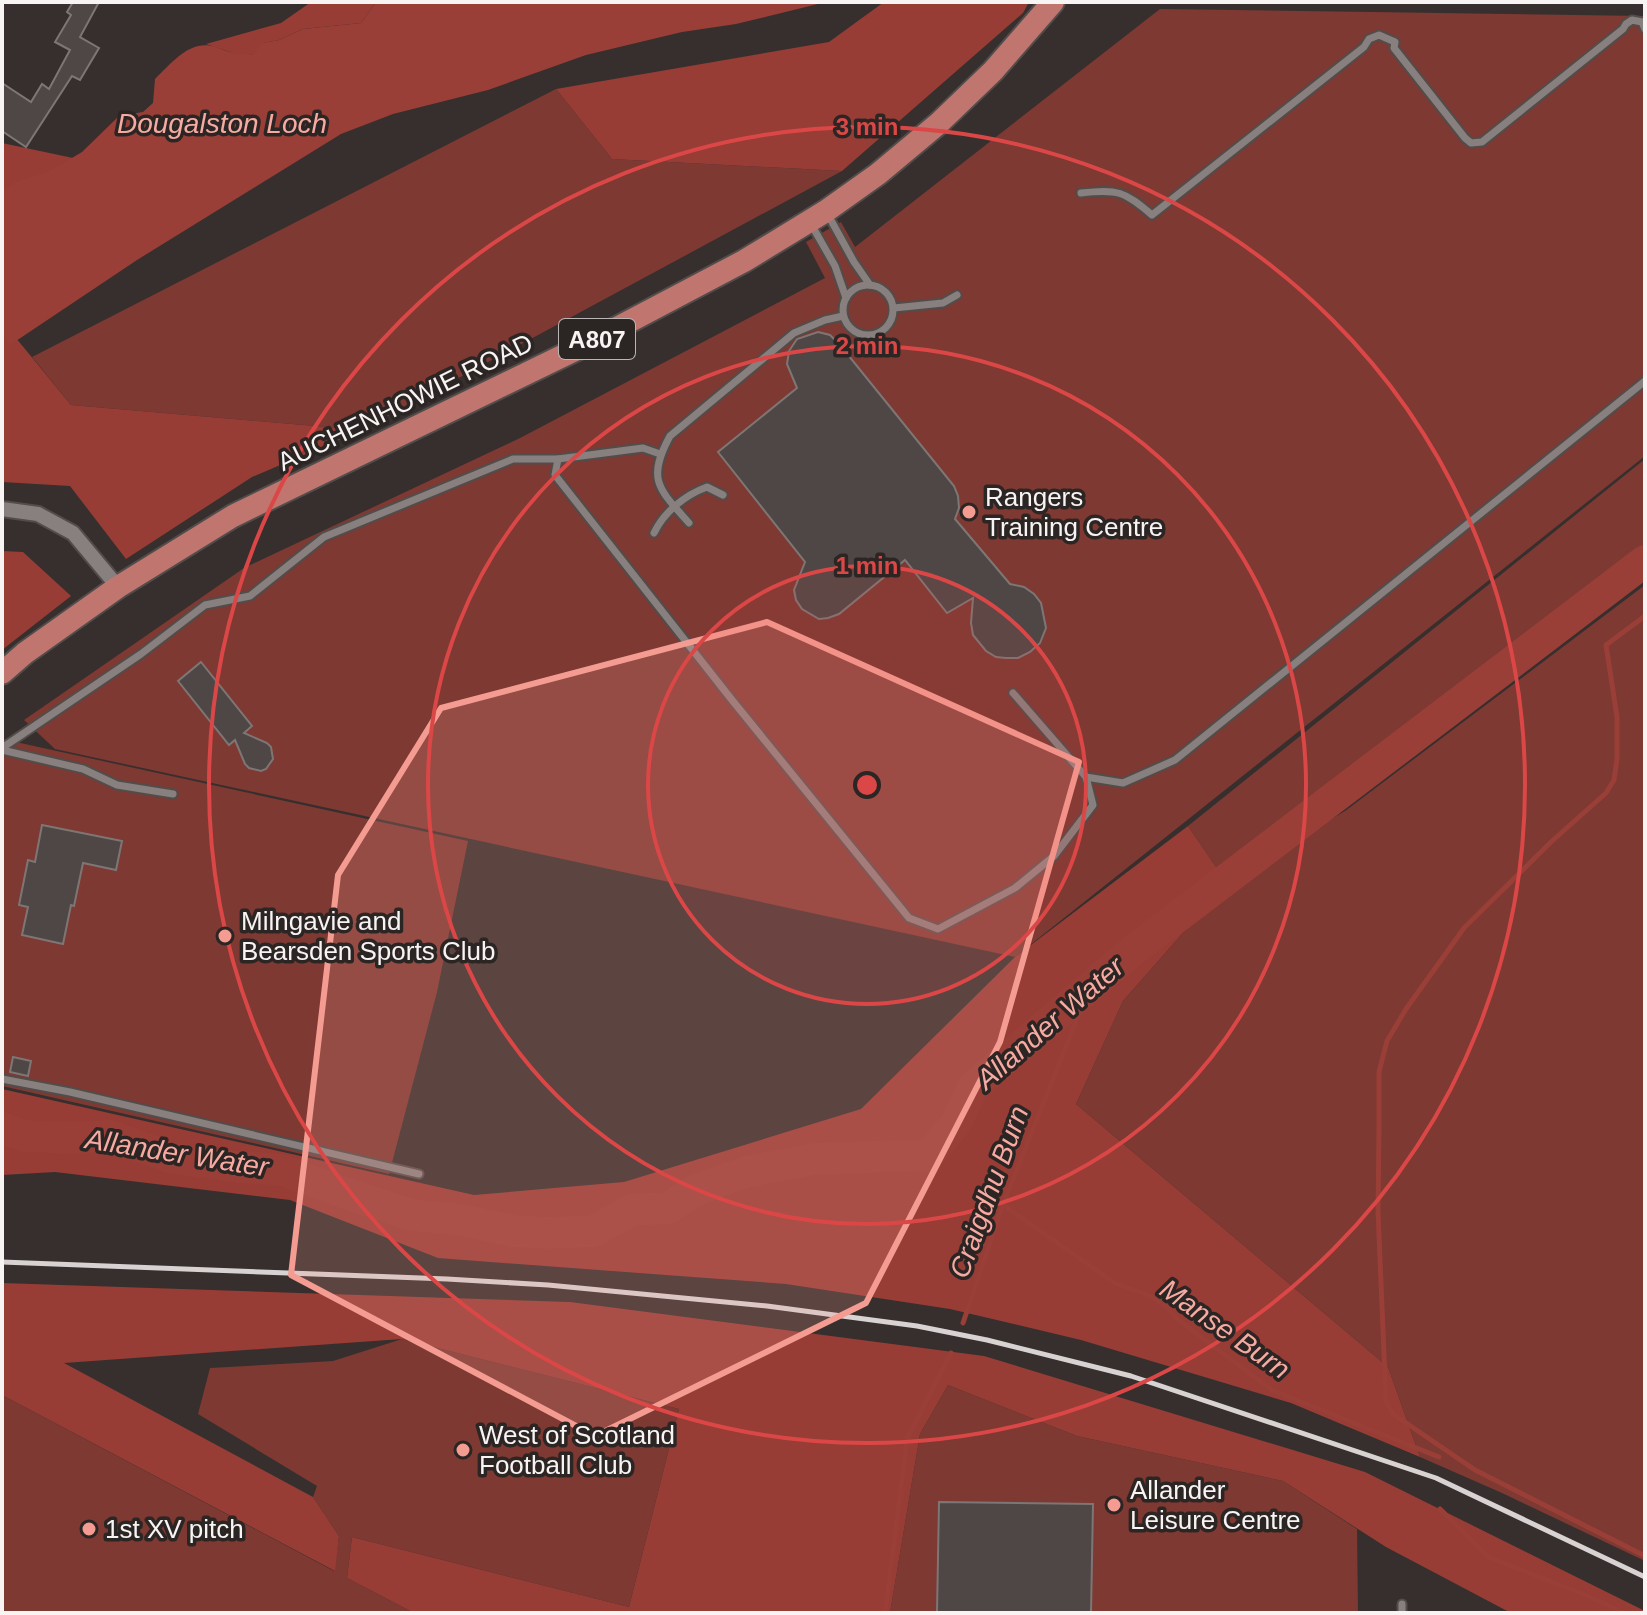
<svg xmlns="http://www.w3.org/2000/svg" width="1647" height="1615" font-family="Arial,sans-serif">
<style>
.green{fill:#7d3932}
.forest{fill:#973d36}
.water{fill:#993f37}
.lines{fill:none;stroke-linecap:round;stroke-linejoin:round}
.stream{stroke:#993f37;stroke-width:5}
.river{stroke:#993f37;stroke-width:32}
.building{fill:#4e4746;stroke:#7e7675;stroke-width:2}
.service-casing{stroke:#524c4b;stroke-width:11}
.minor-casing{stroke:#524c4b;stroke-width:18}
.primary-casing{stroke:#524c4b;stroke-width:26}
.service{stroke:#88807f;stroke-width:7}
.minor{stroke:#88807f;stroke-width:14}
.primary{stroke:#c0766f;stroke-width:22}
.rail{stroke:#d8d3d2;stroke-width:5}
.marked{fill:#f59c92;fill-opacity:0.2;stroke:#f59c92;stroke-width:6;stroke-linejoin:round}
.ring{fill:none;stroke:#db4746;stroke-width:4}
.poi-dot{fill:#f59c92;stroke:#2b2524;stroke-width:3}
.labels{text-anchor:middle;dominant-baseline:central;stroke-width:7;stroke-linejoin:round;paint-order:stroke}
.shield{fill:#2b2524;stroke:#bab6b5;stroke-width:2}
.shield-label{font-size:24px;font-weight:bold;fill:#f8f4f3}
.street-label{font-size:26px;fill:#f8f4f3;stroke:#2b2524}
.poi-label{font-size:26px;fill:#f8f4f3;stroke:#2b2524;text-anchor:start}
.water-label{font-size:28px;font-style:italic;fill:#f7aaa1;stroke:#2b2524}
.centre{fill:#db4746;stroke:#2b2524;stroke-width:4}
.ring-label{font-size:24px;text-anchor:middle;font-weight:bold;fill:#db4746;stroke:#2b2524;stroke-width:7;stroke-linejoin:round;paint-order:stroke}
</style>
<rect width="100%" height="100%" fill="#362f2e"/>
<g class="green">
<polygon points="1160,9 1645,16 1645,456 1015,957 55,749 24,720 244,568 520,438 825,278 806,242 841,222 855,247"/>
<polygon points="556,89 612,159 842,171 362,430 71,405 32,357"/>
<polygon points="1645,459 1645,575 1237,875 1345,811 1645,585 1645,1561 1502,1493 1420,1457 1388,1367 1076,1104 1123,1001 1227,883 1188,826"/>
<polygon points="2,739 468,841 437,992 389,1174 2,1086"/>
<polygon points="402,1339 679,1409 629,1607 352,1537 347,1578 414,1613 2,1613 2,1395 334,1571 339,1536 313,1497 317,1486 198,1414 210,1368 333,1361"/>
<polygon points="948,1385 1077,1436 1283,1481 1357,1529 1358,1613 890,1613 920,1434"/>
</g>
<g class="forest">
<polygon points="311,2 376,2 361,23 303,29 279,40 263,43 255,54 242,56 206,44 281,23"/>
<polygon points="884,2 1029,2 1023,13 842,171 612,159 556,89 829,42"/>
<polygon points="2,143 73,158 2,241"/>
<polygon points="2,321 71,405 362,430 252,477 126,559 70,486 2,482"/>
<polygon points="2,551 23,552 71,596 2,650"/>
<polygon points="1188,826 1227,883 1123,1001 1076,1104 1388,1367 1420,1457 1291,1403 1081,1340 950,1309 786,1284 438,1258 290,1200 55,1172 2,1175 2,1089 474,1195 624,1182 861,1109 1015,957"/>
<polygon points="2,1283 570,1302 984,1356 1365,1472 1645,1611 1645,1613 1511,1613 1386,1547 1283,1481 1077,1436 948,1385 920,1434 890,1613 414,1613 347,1578 352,1537 629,1607 679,1409 402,1339 64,1363 313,1497 339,1536 335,1571 2,1395"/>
</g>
<path class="water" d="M376 2H826L736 24 682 32 586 55 488 90 393 114 341 134 137 260 10 345 2 333V192L15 182 50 171 82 152 119 116 143 112 153 103 155 79C173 62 190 39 216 47 229 52 240 56 254 54L262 43 279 40 303 29 361 23Z"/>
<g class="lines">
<g class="stream">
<polyline points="1645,616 1606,645 1617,717 1617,759 1614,780 1606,793 1551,842 1464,928 1406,1009 1387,1041 1379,1072 1379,1131 1378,1211 1386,1402 1393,1414 1475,1470 1645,1556"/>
<polyline points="1003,1205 1116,1284 1148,1295 1166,1306 1177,1319 1272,1390 1439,1457"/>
<polyline points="963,1323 1003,1205 1090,986"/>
<polyline points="1440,1509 1488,1557 1588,1596 1624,1613"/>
<polyline points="885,1613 907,1439 951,1353"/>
</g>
<polyline class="river" points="2,1128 24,1136 72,1138 111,1136 172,1158 239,1167 282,1170 348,1194 412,1215 462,1220 513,1231 549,1233 594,1231 632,1210 668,1208 696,1190 746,1172 814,1159 929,1155 956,1123 973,1087 1131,952 1645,561"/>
</g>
<g class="building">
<polygon points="73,2 99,2 80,37 99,48 80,80 72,76 26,147 2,131 2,83 31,102 42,84 49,89 70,50 55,42 71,15 67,12"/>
<polygon points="818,332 830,335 840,345 954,486 958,496 959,508 955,519 1010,584 1024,587 1034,594 1041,603 1046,628 1040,643 1030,652 1018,658 1006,658 996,657 986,651 973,635 971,623 973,598 947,613 905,560 839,614 828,618 819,619 802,609 796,600 794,590 805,562 718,452 797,388 787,364 789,351 797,339"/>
<polygon points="201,662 252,726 244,733 267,743 271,747 273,759 266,769 261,771 249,768 245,764 235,740 229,745 178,681"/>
<polygon points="42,825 122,841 116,870 83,863 74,906 71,905 63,944 22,935 28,907 19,905 28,860 35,862"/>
<polygon points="13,1057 31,1061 28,1076 10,1072"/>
<polygon points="939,1502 1093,1504 1091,1613 937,1613"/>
</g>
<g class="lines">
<defs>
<g id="service">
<path d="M1081 193C1118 189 1124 191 1152 215L1364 47 1369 39 1379 35 1395 42 1394 48 1465 138 1471 143 1482 142 1623 29 1626 24 1632 20 1642 22 1645 29"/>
<polyline points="827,213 854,262 870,285"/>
<polyline points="811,224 835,266 846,298"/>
<circle cx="868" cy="310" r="25"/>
<polyline points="894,308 943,303 957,295"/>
<polyline points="558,459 555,475 732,700 909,918 938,929 1015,888 1054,856 1093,805 1086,777 1123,783 1175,760 1645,381"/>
<path d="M689 523C659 489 646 480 670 436L794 333 825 320 843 316"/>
<path d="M654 533C664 512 685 495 707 487L723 495"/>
<polyline points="1013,693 1086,777"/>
<polyline points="2,748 141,654 205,605 250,596 324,537 513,459 558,459 643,448 660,454"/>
<polyline points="2,750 83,769 117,785 173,794"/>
<polyline points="2,1079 70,1092 419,1174"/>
<polyline points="1402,1604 1402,1613"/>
</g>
<polyline id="minor" points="2,509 38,514 73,533 118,587"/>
<polyline id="primary" points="2,673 25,653 118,587 233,516 579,348 744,261 826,211 878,174 939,123 993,71 1053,2"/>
</defs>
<use href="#service" class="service-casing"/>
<use href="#minor" class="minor-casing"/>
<use href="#primary" class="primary-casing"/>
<use href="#service" class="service"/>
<use href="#minor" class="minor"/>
<use href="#primary" class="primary"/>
<polyline class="rail" points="2,1262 447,1279 548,1285 767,1306 917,1326 987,1340 1131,1376 1436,1478 1645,1577"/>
</g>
<path class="marked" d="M767 622 1079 762 1000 1042 866 1303 595 1436 291 1275 338 875 441 708Z"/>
<circle cx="867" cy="785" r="219" fill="#db4746" fill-opacity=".12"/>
<g class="ring">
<circle cx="867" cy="785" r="219"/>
<circle cx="867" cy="785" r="439"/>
<circle cx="867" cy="785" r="658"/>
</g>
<g class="poi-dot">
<circle cx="969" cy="512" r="8"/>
<circle cx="225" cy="936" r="8"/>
<circle cx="463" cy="1450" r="8"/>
<circle cx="1114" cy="1505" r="8"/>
<circle cx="89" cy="1529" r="8"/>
</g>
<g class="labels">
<rect class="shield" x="559" y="319" width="76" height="40" rx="6"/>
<g class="shield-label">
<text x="597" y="339">A807</text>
</g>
<g class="street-label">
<text transform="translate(405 402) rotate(-26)">AUCHENHOWIE ROAD</text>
</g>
<g class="poi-label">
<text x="985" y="497">Rangers<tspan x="985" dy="30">Training Centre</tspan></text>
<text x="241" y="921">Milngavie and<tspan x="241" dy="30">Bearsden Sports Club</tspan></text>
<text x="479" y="1435">West of Scotland<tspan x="479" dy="30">Football Club</tspan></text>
<text x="1130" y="1490">Allander<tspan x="1130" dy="30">Leisure Centre</tspan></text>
<text x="105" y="1529">1st XV pitch</text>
</g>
<g class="water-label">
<text x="222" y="123">Dougalston Loch</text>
<text transform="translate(1050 1023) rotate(-41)">Allander Water</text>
<text transform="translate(177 1153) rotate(9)">Allander Water</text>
<text transform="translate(989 1192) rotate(-70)">Craigdhu Burn</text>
<text transform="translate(1225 1329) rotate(35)">Manse Burn</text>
</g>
</g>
<circle cx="867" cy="785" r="12" class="centre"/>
<g class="ring-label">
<text x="867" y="135">3 min</text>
<text x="867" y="354">2 min</text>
<text x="867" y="574">1 min</text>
</g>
<rect width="1647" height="1615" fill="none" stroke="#f8f4f3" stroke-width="8"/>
</svg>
